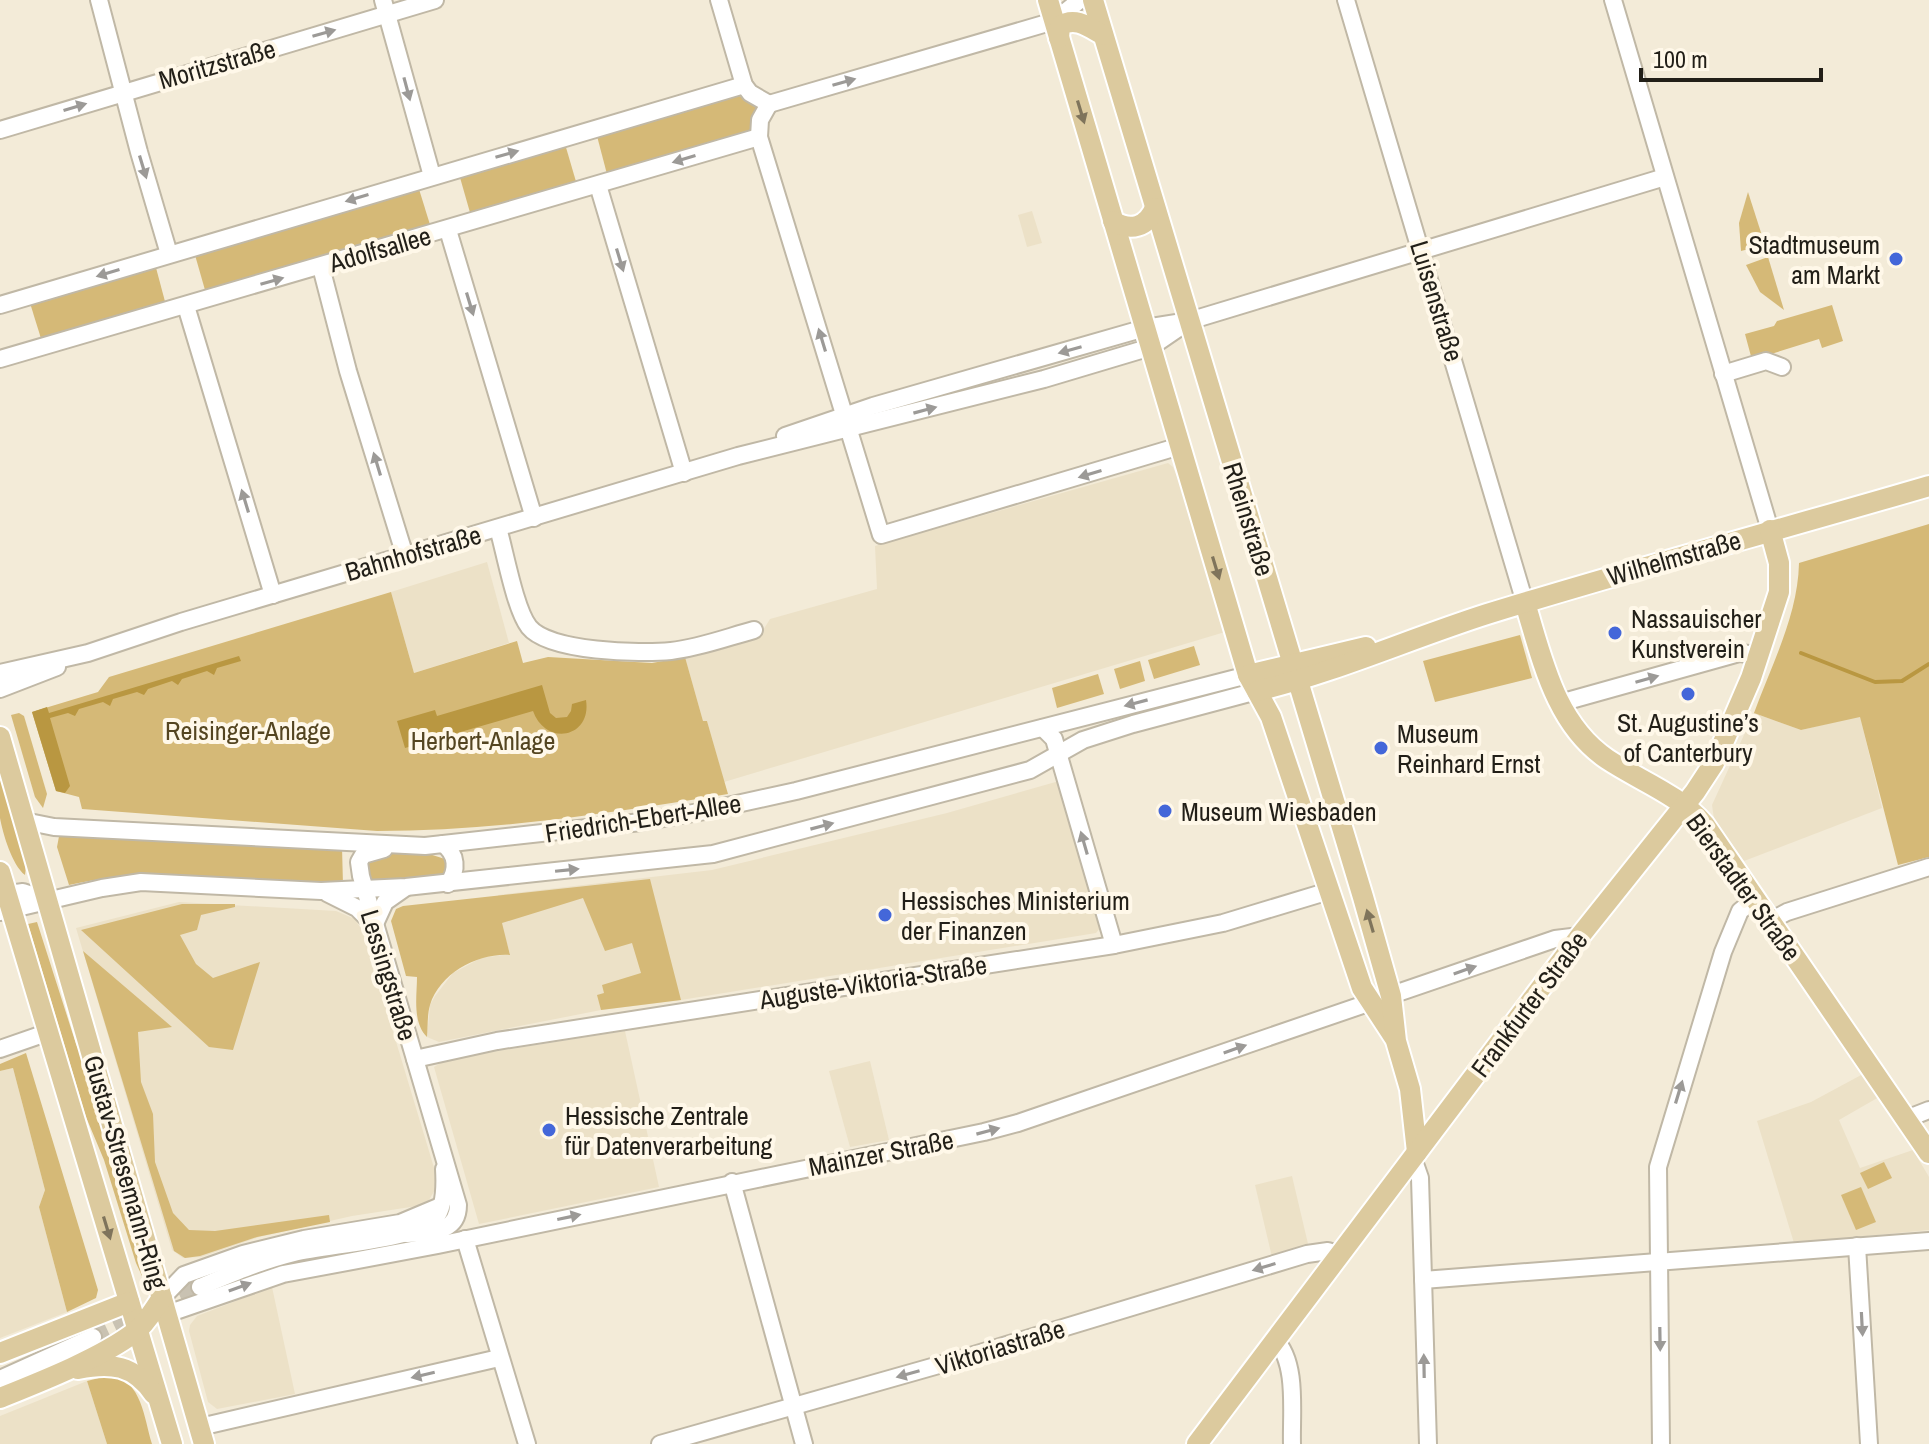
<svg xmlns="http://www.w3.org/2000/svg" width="1929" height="1444" font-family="'Archivo Narrow',sans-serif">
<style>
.built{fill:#ece1c7}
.green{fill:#d5b977}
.water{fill:#b99741}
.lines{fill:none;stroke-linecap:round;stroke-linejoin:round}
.stream{stroke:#b99741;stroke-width:4}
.minor-tunnel{stroke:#c9c2b2;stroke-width:16;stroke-dasharray:16 8;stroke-linecap:butt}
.minor-casing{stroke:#c0b8a6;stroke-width:20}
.major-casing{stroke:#fff;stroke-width:24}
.minor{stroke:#fff;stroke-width:16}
.major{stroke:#dcca9e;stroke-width:20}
.oneway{fill:#9c9a97}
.oneway2{fill:#7f745b}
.poi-dot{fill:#4467d9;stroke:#fff8e9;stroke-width:3}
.labels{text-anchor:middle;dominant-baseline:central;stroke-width:8;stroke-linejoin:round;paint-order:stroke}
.street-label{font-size:26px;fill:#221f18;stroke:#fff8e9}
.poi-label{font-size:26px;fill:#221f18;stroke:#fff8e9;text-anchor:start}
.park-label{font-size:26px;fill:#544521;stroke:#fff8e9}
</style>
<rect width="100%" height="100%" fill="#f3ebd8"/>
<g class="built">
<polygon points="1032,211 1042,243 1027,247 1018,215"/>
<polygon points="1168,463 1173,467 1179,481 1225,632 724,782 707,721 703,721 685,657 759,637 770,619 877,589 875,546"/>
<polygon points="487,562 509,643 414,673 391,592"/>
<polygon points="1754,713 1801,730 1860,716 1882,808 1744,861 1714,819 1712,805"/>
<polygon points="1059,781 1101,927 1096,933 681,1000 601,1010 439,1042 427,1037 430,1005 435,996 453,973 481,958 510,954 501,923 498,895 712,870 947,813"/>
<polygon points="179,902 336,911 355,919 363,932 435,1171 436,1188 429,1200 417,1206 352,1216 259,1237 201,1257 183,1258 172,1250 76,928"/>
<polygon points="625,1031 659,1187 479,1224 434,1067 447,1059"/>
<polygon points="870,1061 889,1140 850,1147 829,1071"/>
<polygon points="13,1068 45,1190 39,1207 67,1312 0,1338 0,1071"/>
<polygon points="1863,1074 1879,1097 1839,1120 1860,1168 1913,1150 1929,1177 1929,1230 1794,1243 1757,1121 1811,1102"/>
<polygon points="1292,1176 1309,1248 1272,1257 1255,1185"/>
<polygon points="272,1287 295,1394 217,1409 208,1402 189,1331 190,1325 197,1316"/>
<polygon points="87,1381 107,1444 0,1444 0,1416"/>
</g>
<g class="green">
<polygon points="736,94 758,107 747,138 608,178 597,136"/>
<polygon points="565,144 577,185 471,216 459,174"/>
<polygon points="418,186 432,231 207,297 195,255"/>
<polygon points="1748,192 1765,245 1741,251 1739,223"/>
<polygon points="1768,257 1784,310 1760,292 1746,265"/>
<polygon points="155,264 167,309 43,345 30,303"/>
<polygon points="1832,305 1843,341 1822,348 1819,339 1752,360 1745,334 1774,326 1777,321"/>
<path d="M1929 524V857L1898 865 1860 717 1801 730 1754 713C1772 664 1798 615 1799 563Z"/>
<path d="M391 592 414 673 517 641 523 663 548 657 652 663 685 657 703 721H707L728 794C612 813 494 831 377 831L82 809 79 797 56 791 32 712 98 692 109 677Z"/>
<polygon points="1520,635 1532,678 1435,702 1423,661"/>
<polygon points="1194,646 1200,665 1154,679 1148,660"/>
<polygon points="1140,661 1145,681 1120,689 1114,669"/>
<polygon points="1098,674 1104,694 1057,708 1052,688"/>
<polygon points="19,713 24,716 47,794 43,808 35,797 11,715"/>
<path d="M0 774C7 796 30 855 25 875 12 865 3 834 0 818 0 804 0 788 0 774Z"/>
<path d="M60 831 342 847 343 885C280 887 218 875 155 874 126 874 98 879 69 885L57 847Z"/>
<polygon points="426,853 445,859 445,873 428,880 376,882 368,878 367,860 374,854"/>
<path d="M650 879 681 1000 601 1010 597 995 604 993 602 985 641 973 632 943 605 951 583 898 502 923 510 955C478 953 440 973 430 1005 427 1015 428 1027 427 1037 412 1022 417 996 417 977L406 976 391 921 396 909 403 906Z"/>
<polygon points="182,904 235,904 235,907 201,915 197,930 180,935 196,964 213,978 260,962 233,1050 209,1047 81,930"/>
<polygon points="37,922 76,1044 88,1071 143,1261 142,1276 136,1263 104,1160 86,1117 28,924"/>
<polygon points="83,951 172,1027 138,1032 141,1082 153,1114 155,1162 173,1213 189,1230 215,1231 329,1215 330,1222 257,1237 200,1256 185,1258 174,1251"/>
<polygon points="26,1053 98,1290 96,1298 67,1312 39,1207 45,1190 13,1068 0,1071 0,1064"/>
<polygon points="1884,1162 1892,1178 1868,1189 1860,1173"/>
<polygon points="1861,1187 1876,1222 1856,1230 1841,1195"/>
<path d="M111 1375C142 1381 144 1418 152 1444H107L87 1381Z"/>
</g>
<g class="water">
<polygon points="239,656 241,661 217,668 214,675 207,671 182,679 178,685 172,681 148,689 144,695 137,692 113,699 110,706 103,702 79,709 75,716 68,713 50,718 70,786 65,793 56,791 32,712 47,707 49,713"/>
<path d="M542 685 550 713 556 718 567 717 571 711 572 704 586 700C592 738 546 747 533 711L405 748 397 721 435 710 437 716Z"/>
</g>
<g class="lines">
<polyline class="stream" points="1801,653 1875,682 1902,681 1929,664"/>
<polyline class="minor-tunnel" points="93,1337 200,1287"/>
<defs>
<g id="minor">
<polyline points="99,0 139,152 169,254"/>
<polyline points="383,0 432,176"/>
<polyline points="719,0 744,85 750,93 769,104"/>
<polyline points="1346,0 1525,603"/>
<polyline points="1613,0 1770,530"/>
<polyline points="769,104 760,120 759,137 881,535 1180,446"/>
<polyline points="769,104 1054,21 1080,0"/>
<polyline points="0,130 435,0"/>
<polyline points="598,185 684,473"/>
<polyline points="448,230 534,518"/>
<polyline points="321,267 348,371 405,556"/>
<polyline points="0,305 744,85"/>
<polyline points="186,306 273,595"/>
<polyline points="0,359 759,137"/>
<polyline points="1723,374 1766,361 1782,367"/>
<polyline points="785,436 873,406 1145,328 1189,321 1665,177"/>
<path d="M498 528C505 552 515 609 529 627 549 652 641 654 671 651 699 648 728 637 754 630"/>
<polyline points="0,673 88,653 181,622 738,456 1044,379 1151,347 1189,321"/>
<polyline points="0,689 57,667"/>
<polyline points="1560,703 1739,653 1759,655"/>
<polyline points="1043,728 1054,739 1114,945"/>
<polyline points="24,821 54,827 425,846 641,822 705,811 796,791 1248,675"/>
<path d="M443 844C457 854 458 870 448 884"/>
<path d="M384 849 363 855 359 862 361 876 458 1205C458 1234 429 1232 407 1234"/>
<polyline points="327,893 357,908 370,921"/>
<polyline points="0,895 23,892 47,900"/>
<polyline points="0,912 102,888 141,882 321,891 406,887 713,854 1030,770 1083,740 1133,724 1257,691"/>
<polyline points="1770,921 1787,912 1929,867"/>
<polyline points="374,926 385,902 405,888"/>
<polyline points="0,1049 49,1032"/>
<polyline points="415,1059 497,1041 1114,945 1223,923 1329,891"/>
<polyline points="1906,1119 1929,1110"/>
<polyline points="1413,1158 1420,1178 1428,1444"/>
<polyline points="732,1182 804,1444"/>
<polyline points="465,1239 527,1444"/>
<polyline points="1857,1246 1869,1444"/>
<polyline points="1423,1280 1929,1241"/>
<path d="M200 1287C231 1274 261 1261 294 1253 326 1245 410 1240 432 1222 445 1211 445 1185 444 1169"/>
<polyline points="162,1298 184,1275 243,1254 304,1239 400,1223 438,1207"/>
<polyline points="167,1314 283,1274 438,1245 984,1132 1018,1123 1555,939 1580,936"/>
<path d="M1275 1340C1298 1362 1291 1414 1292 1444"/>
<polyline points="0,1379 93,1337"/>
<polyline points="200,1427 499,1358"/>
<polyline points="660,1444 967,1357 1307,1254 1328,1251 1340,1255"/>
<polyline points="1661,1444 1658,1167 1723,952 1740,911 1755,899"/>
</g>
<g id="major">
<polyline points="1048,0 1248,675 1271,717 1362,988 1394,1037"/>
<polyline points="1093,0 1363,897 1391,996 1396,1041 1410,1089 1417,1152"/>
<path d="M1059 38 1060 26C1075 16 1089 27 1103 35"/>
<path d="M1113 221C1131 232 1147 227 1155 208"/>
<path d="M1525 603C1542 658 1555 724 1607 759 1640 781 1678 794 1704 824L1929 1153"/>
<polyline points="1248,675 1366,647"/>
<path d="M1257 691C1336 672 1409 639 1487 614 1633 569 1782 529 1929 486"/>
<polyline points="0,737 204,1444"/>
<polyline points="0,872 172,1444"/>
<polyline points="0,1353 129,1302"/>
<path d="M78 1369C111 1362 134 1365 154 1394"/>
<path d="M0 1398C40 1382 101 1358 135 1332 146 1324 154 1309 162 1298"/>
<polyline points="1197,1444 1580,936 1695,792 1714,763 1726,736 1751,678 1779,592 1779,563 1770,530"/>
</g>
</defs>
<use href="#minor" class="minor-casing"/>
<use href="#major" class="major-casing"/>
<use href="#minor" class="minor"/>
<use href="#major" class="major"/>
</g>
<defs><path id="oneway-solid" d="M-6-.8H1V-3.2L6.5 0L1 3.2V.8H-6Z" transform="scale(2)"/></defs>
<g class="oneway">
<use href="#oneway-solid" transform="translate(324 33) rotate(-16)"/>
<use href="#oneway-solid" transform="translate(844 82) rotate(-16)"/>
<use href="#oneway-solid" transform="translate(407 89) rotate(75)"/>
<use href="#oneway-solid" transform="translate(75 107) rotate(-17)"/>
<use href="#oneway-solid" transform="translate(507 154) rotate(-16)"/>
<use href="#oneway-solid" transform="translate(684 159) rotate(163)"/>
<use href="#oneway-solid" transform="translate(143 167) rotate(73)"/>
<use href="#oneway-solid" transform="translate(357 198) rotate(163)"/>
<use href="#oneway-solid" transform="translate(620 260) rotate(73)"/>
<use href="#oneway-solid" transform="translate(108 273) rotate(163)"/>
<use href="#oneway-solid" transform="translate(272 281) rotate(-16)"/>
<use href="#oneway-solid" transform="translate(470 304) rotate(73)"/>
<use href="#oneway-solid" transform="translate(822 340) rotate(-107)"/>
<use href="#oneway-solid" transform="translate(1070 350) rotate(164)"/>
<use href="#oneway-solid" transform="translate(925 410) rotate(-15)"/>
<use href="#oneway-solid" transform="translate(377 464) rotate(-107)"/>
<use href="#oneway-solid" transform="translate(1090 474) rotate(163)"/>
<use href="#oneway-solid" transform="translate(245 501) rotate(-107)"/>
<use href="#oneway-solid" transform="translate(1647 679) rotate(-16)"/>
<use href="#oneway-solid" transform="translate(1136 703) rotate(165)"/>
<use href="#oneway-solid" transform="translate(822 826) rotate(-15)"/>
<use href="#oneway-solid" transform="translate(1084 843) rotate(-106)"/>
<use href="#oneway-solid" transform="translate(567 870) rotate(-6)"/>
<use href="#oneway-solid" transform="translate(1465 970) rotate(-19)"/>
<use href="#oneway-solid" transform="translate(1235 1049) rotate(-19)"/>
<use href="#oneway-solid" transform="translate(1679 1092) rotate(-73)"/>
<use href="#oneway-solid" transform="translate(988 1131) rotate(-15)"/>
<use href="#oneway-solid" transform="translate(569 1217) rotate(-12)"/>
<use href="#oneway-solid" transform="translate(1264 1267) rotate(163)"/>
<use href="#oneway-solid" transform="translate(240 1287) rotate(-20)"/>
<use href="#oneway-solid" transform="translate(1862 1324) rotate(87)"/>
<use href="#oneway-solid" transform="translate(1660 1339) rotate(89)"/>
<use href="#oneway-solid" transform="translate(1424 1366) rotate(-91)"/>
<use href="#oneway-solid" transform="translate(908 1374) rotate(164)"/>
<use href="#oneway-solid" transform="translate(423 1375) rotate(167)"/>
</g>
<g class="oneway2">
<use href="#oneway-solid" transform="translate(1081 112) rotate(73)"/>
<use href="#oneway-solid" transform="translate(1216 568) rotate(73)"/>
<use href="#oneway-solid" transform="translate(1370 921) rotate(-106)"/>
<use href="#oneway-solid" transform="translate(107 1228) rotate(73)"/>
</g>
<g class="poi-dot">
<circle cx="1896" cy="259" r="8"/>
<circle cx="1615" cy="633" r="8"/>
<circle cx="1688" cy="694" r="8"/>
<circle cx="1381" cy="748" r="8"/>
<circle cx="1165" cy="811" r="8"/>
<circle cx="885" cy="915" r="8"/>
<circle cx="549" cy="1130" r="8"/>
</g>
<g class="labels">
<g class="street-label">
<text transform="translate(217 64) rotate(-16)">Moritzstraße</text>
<text transform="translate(380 249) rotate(-16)">Adolfsallee</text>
<text transform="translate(1437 301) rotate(73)">Luisenstraße</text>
<text transform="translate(1249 519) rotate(73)">Rheinstraße</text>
<text transform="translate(413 553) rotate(-16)">Bahnhofstraße</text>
<text transform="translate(1674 558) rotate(-16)">Wilhelmstraße</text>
<text transform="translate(643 818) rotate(-9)">Friedrich-Ebert-Allee</text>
<text transform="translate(1744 887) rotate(54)">Bierstadter Straße</text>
<text transform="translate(389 975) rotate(73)">Lessingstraße</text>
<text transform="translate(873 982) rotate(-9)">Auguste-Viktoria-Straße</text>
<text transform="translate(1529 1004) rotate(-53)">Frankfurter Straße</text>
<text transform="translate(881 1153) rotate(-11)">Mainzer Straße</text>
<text transform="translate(126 1172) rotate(74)">Gustav-Stresemann-Ring</text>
<text transform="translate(1000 1347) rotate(-17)">Viktoriastraße</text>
</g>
<g class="poi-label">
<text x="1880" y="244" text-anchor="end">Stadtmuseum<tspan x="1880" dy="30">am Markt</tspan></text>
<text x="1631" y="618">Nassauischer<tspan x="1631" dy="30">Kunstverein</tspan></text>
<text x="1688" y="722" text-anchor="middle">St. Augustine’s<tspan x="1688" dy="30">of Canterbury</tspan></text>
<text x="1397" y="733">Museum<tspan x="1397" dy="30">Reinhard Ernst</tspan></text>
<text x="1181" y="811">Museum Wiesbaden</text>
<text x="901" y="900">Hessisches Ministerium<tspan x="901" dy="30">der Finanzen</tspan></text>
<text x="565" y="1115">Hessische Zentrale<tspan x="565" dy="30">für Datenverarbeitung</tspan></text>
</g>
<g class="park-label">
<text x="248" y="730">Reisinger-Anlage</text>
<text x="483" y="740">Herbert-Anlage</text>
</g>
</g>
<path d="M1641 68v12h180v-12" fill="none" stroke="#221f18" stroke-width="4"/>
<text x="1653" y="68" font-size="24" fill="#221f18" stroke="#fff8e9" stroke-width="6" paint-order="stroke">100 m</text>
</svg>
